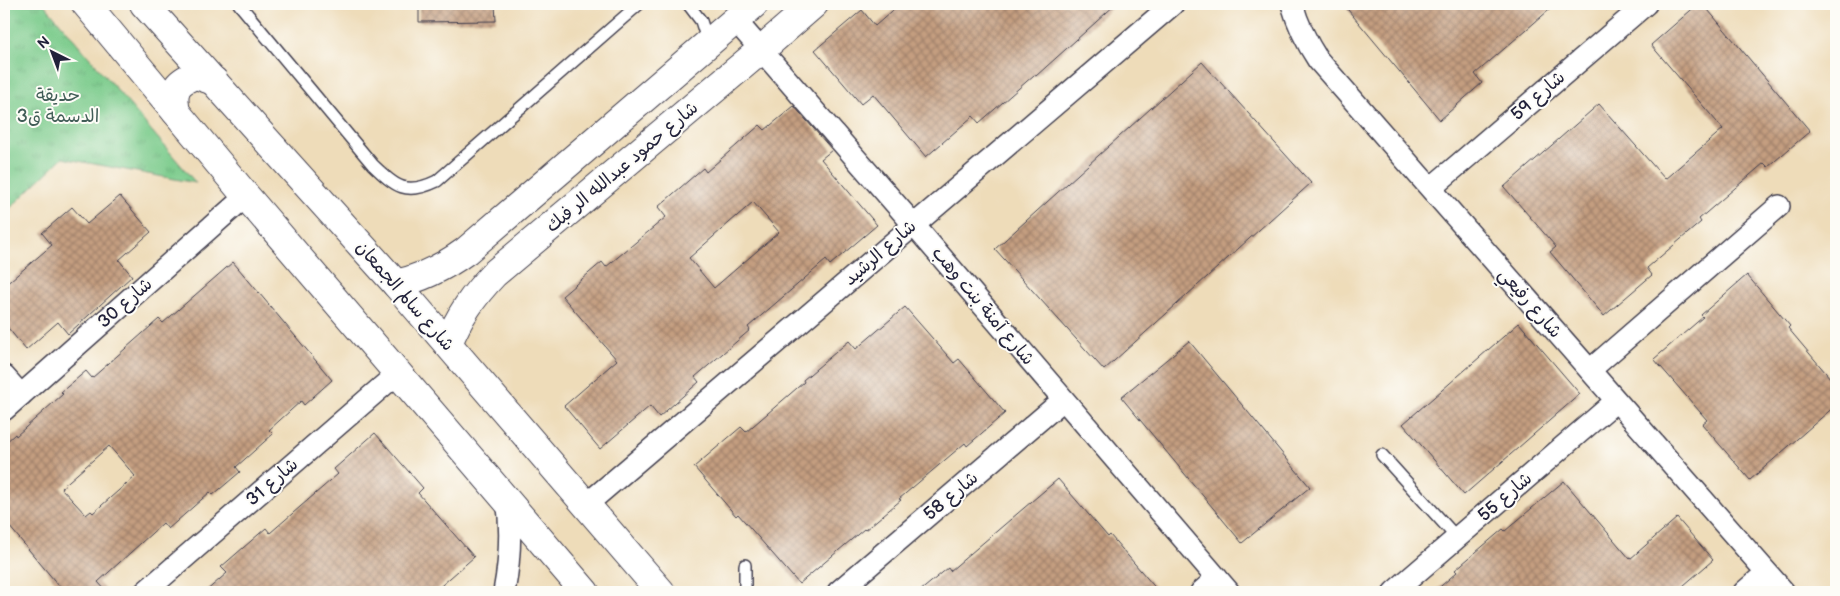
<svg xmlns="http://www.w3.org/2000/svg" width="1840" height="596" font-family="'Balsamiq Sans','Playpen Sans Arabic',sans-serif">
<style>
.grass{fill:url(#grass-tufts);stroke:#4e7663}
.building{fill:url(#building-cross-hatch);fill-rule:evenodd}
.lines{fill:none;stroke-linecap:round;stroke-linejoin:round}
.service-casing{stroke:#413e4e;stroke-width:14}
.minor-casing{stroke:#413e4e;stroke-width:24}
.tertiary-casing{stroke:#413e4e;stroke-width:30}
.service{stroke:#fff;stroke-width:11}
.minor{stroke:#fff;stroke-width:21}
.tertiary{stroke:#fff;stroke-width:28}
.labels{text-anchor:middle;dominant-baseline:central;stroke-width:4;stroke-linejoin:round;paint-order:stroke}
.park-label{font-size:18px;fill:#415d57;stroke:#fdfcf7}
.street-label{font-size:18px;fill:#22223b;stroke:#fdfcf7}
</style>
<defs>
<pattern id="grass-tufts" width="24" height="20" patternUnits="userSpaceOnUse" patternTransform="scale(1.25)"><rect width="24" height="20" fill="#7acb8b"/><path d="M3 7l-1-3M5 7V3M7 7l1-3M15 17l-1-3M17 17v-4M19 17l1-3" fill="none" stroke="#69ae79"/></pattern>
<pattern id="building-cross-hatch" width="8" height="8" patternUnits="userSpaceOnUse" patternTransform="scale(1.25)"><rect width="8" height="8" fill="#c49e80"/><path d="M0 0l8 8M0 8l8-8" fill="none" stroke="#9f806a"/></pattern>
</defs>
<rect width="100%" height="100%" fill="#fdfcf7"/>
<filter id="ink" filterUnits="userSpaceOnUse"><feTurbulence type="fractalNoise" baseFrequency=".02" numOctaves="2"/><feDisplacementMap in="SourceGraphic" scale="10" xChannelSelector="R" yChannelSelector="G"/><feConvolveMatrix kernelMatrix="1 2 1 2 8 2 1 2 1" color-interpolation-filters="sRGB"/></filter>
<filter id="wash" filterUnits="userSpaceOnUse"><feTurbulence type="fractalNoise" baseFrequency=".0096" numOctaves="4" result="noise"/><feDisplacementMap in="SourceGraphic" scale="20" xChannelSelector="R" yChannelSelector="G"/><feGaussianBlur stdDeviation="1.12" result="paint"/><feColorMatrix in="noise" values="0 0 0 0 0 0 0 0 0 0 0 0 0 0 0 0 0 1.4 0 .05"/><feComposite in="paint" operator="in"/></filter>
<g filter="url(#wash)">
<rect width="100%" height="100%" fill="#eedcb9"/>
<polygon class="grass" points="4,4 44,4 196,183 62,158 4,214"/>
<g id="blocks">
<g class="building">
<polygon points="419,4 495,4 496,21 419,22"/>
<polygon points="900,4 1116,4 1036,76 1034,75 979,123 973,116 926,157 873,94 861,104 815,50 862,10 875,26"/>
<polygon points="1343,4 1556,4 1475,74 1482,83 1440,120"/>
<polygon points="1698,4 1703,4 1810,131 1768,167 1764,163 1699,219 1701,222 1647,268 1652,275 1604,316 1550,252 1556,247 1504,187 1599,104 1665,179 1723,129 1651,45"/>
<polygon points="1202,62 1311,183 1104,370 995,249"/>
<path d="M794 106 832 150 821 159 877 225 830 265 826 260 748 327 750 330 695 377 699 382 659 417 650 406 600 449 564 406 617 360 562 296 602 262 606 267 666 217 658 207 703 168 706 172 760 125 765 130ZM753 202 779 232 714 288 689 258Z"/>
<polygon points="120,196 151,232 119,260 132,276 68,334 58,322 26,350 4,323 4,286 52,245 42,233 72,207 87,224"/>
<path d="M233 262 332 380 304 405 301 401 269 430 273 434 236 467 240 472 213 495 210 492 168 529 163 523 98 582 107 592H64L4 520V444L15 434 16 436 63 394 61 392 86 371 92 378 159 319 163 323ZM109 446 135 476 93 513 91 511 86 515 61 488Z"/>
<polygon points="1747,275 1790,326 1788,328 1836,385 1836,405 1750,480 1702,424 1707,420 1654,359 1703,317 1701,315"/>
<polygon points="905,307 954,363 959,359 1005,413 967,446 965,443 899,499 901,500 865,530 864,529 799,584 738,514 736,516 694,467 741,427 746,432 804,382 803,380 849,341 856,349"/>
<polygon points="1519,323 1580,394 1464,495 1403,424"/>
<polygon points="1189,341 1310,487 1242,543 1121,397"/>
<polygon points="375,433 423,488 418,493 474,557 434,592 205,592 227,573 221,567 266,528 270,533 338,474 334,469"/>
<polygon points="1058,479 1108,537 1110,535 1159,592 919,592 948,568 950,571"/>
<polygon points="1564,481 1630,559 1677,518 1713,560 1676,592 1434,592 1457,572 1455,570 1503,529 1505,531"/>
</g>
</g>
</g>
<g filter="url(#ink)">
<use href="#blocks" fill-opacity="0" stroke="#413e4e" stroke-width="1"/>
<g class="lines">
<defs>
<g id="service">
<path d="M239 4 373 165C396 187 406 196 437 181L639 4"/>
<polyline points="688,4 701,21 708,43"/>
<polyline points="1382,455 1457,538"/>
<polyline points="745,592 745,565"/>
</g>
<g id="minor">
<path d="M1292 4C1298 25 1306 42 1318 60L1784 592"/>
<polyline points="735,20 913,224 1229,592"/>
<polyline points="1431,188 1646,4"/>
<polyline points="1590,370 1779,206"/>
<polyline points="4,376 21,395"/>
<polyline points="4,410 246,196"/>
<polyline points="587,504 1173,4"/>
<polyline points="145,592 399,372"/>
<path d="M504 592C510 560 512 531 507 499"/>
<polyline points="838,592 1063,400"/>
<polyline points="1201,592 1217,578"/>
<polyline points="1394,592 1616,401"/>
<polyline points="1744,592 1766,573"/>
</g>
<g id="tertiary">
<polyline points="86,4 246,196 585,592"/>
<polyline points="144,4 396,284 661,592"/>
<path d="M176 112C172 91 175 82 196 75L214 81"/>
<path d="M396 284C423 278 444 267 466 251L754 4"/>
<path d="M448 344C459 316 473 296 494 274L761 50 814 4"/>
</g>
</defs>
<use href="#service" class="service-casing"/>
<use href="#minor" class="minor-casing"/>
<use href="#tertiary" class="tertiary-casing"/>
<use href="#service" class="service"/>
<use href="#minor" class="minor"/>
<use href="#tertiary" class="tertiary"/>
</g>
</g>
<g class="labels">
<g class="park-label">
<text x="58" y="95">حديقة<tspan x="58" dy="21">الدسمة ق3</tspan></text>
</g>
<g class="street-label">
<text transform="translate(1538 96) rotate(-41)">شارع 59</text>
<text transform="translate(622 167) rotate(-40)">شارع حمود عبدالله الر فبك</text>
<text transform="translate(880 253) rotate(-41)">شارع الرشيد</text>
<text transform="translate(405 296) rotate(49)">شارع سالم الجمعان</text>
<text transform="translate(125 303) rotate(-41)">شارع 30</text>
<text transform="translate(1530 303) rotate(49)">شارع رفيعي</text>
<text transform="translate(983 306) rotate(50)">شارع آمنة بنت وهب</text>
<text transform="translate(272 482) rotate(-41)">شارع 31</text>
<text transform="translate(951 496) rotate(-40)">شارع 58</text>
<text transform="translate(1505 497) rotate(-41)">شارع 55</text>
</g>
</g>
<rect width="1840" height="596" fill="none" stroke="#fdfcf7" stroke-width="20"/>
<g transform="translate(52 52) rotate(318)" stroke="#fdfcf7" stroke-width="4" paint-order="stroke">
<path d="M0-4L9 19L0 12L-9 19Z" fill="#22223b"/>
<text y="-8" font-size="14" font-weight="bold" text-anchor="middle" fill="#22223b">N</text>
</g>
</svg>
